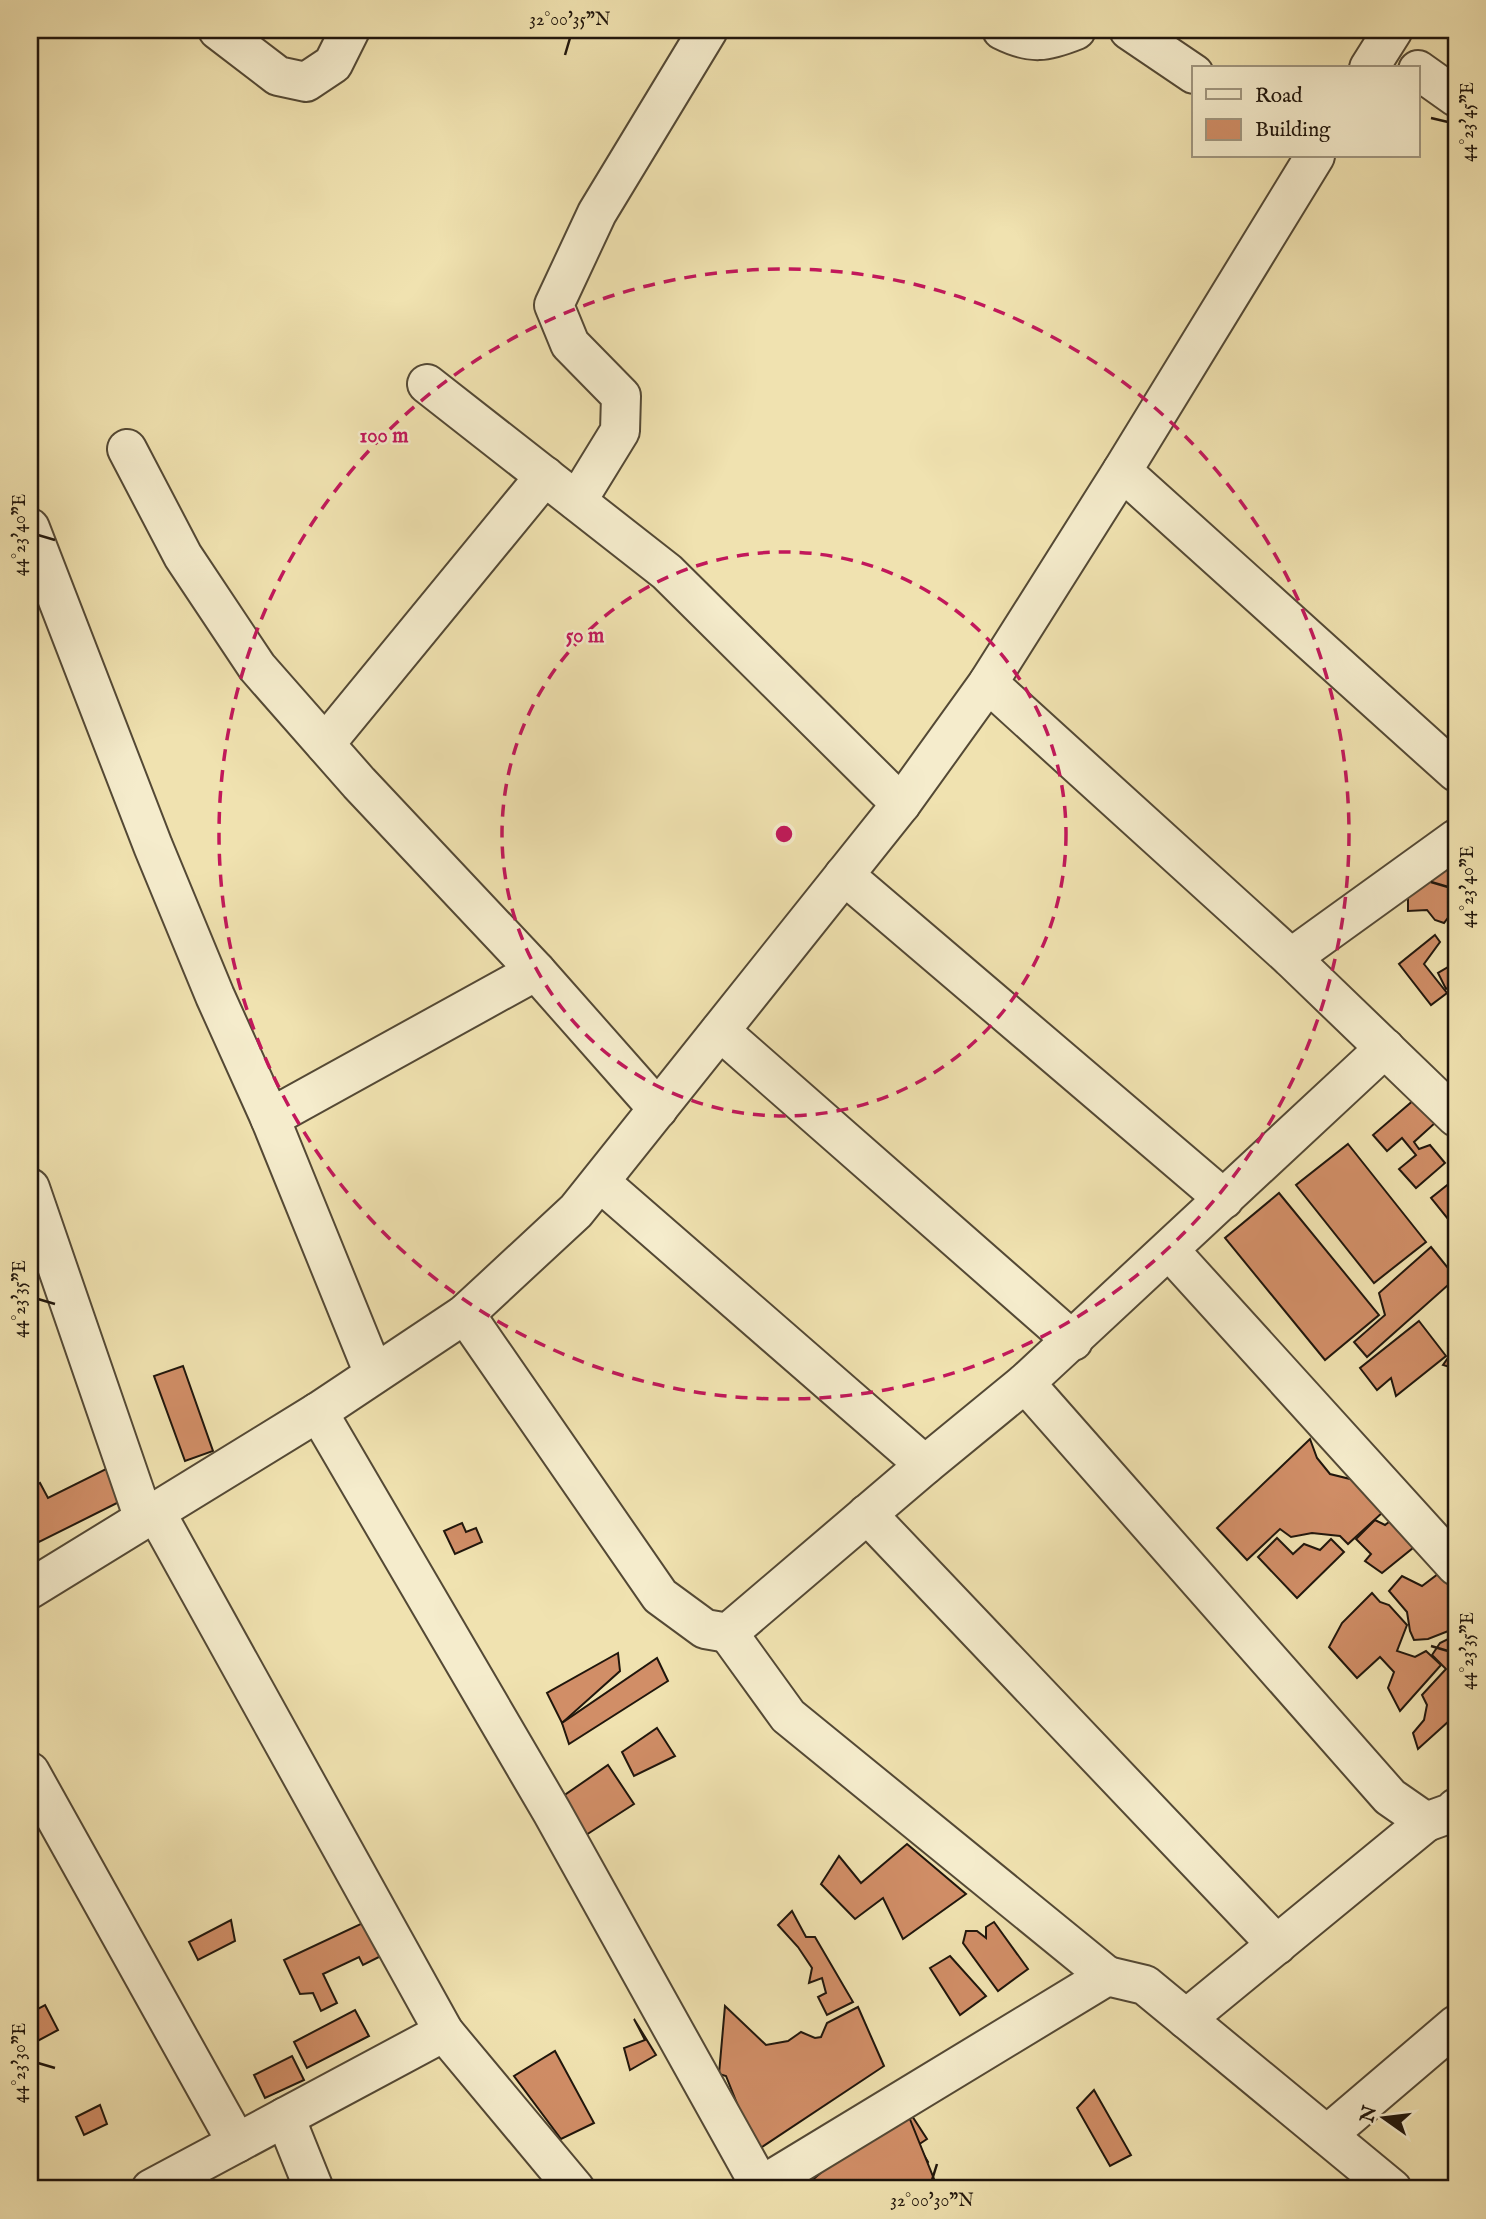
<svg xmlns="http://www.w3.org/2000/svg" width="1486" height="2219" font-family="'IM FELL English',serif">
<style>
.building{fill:#d18e67;stroke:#20160c;stroke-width:2}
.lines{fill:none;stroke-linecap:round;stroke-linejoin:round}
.minor-casing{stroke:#544935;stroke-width:42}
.minor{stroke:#f5eccc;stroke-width:38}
.ticks{fill:none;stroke:#20160c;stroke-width:2.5}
.ring{fill:none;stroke:#c2185b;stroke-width:3.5;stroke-dasharray:12 9}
.centre{fill:#c2185b;stroke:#f5eccc;stroke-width:3.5}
.ring-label{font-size:21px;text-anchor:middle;font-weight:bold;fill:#c2185b;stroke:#f5eccc;stroke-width:5;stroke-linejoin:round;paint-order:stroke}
.neatline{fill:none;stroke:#20160c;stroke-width:2.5}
.ticks-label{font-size:18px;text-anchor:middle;fill:#20160c}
</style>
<rect width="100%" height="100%" fill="#f0e2b0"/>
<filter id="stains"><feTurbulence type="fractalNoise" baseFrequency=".00286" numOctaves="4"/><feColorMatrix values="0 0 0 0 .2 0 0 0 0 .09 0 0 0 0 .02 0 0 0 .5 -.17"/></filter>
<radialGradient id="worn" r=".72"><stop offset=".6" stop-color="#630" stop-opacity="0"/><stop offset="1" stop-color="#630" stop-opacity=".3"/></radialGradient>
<g class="building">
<polygon points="1456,852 1456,907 1444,923 1435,920 1427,910 1408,911 1408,884"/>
<polygon points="1435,935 1440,942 1424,964 1447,993 1431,1005 1399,964"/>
<polygon points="1450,966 1456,977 1456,984 1446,989 1438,973"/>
<polygon points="1415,1099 1435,1123 1414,1142 1419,1149 1430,1145 1445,1163 1416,1188 1399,1169 1416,1155 1402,1138 1387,1151 1373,1135"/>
<polygon points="1348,1144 1426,1242 1374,1283 1296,1185"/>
<polygon points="1456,1178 1456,1229 1431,1198"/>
<polygon points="1279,1193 1379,1315 1325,1360 1225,1238"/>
<polygon points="1431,1247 1456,1278 1367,1357 1354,1342 1385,1315 1379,1293"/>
<polygon points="1419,1321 1446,1356 1396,1396 1391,1378 1377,1390 1360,1368"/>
<polygon points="1456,1331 1456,1369 1443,1365 1452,1352 1448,1339"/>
<polygon points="183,1366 213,1451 185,1461 154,1376"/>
<polygon points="1310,1439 1317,1458 1330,1474 1354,1480 1383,1512 1348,1544 1340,1536 1312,1533 1291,1537 1280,1529 1247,1560 1217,1528"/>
<polygon points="108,1468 123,1500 39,1542 30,1524 30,1489 40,1483 48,1498"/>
<polygon points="1402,1512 1424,1539 1382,1573 1365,1561 1371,1554 1356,1539 1375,1520 1385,1525"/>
<polygon points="462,1523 466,1532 476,1528 482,1542 455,1554 444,1531"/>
<polygon points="1277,1538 1293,1554 1304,1544 1320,1550 1331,1539 1344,1552 1297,1598 1258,1557"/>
<polygon points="1438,1574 1456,1584 1456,1628 1428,1639 1414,1640 1410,1631 1407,1612 1389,1591 1402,1576 1422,1586"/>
<polygon points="1372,1593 1380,1602 1389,1605 1407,1625 1397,1651 1415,1657 1426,1651 1441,1665 1400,1711 1388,1688 1394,1672 1380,1657 1357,1678 1329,1647 1342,1623"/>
<polygon points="1456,1635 1456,1729 1449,1721 1418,1749 1413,1733 1424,1720 1427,1705 1422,1695 1446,1669 1432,1655 1440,1643"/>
<polygon points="618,1653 620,1671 562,1723 547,1693"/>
<polygon points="657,1658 668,1681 569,1744 562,1723"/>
<polygon points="657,1728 675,1756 634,1776 622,1752"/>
<polygon points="608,1765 634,1804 586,1835 556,1801"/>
<polygon points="907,1844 966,1894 903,1939 883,1898 855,1919 821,1884 839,1856 861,1883"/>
<polygon points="792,1911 806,1937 815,1937 853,2002 827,2015 818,1997 826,1993 822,1978 809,1983 812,1968 798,1947 778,1925"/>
<polygon points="231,1920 235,1941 198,1960 189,1942"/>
<polygon points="367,1921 383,1955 363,1965 359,1957 323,1974 337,2003 321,2011 313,1993 300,1994 284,1960"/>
<polygon points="994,1922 1028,1969 998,1991 963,1943 966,1931 977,1931 986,1938 986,1927"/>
<polygon points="950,1956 986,1996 960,2015 930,1968"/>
<polygon points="45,2005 58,2030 30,2045 30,2013"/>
<polygon points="725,2006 766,2045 788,2041 801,2032 815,2038 821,2037 827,2023 858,2007 884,2066 756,2151 726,2076 719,2074"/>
<polygon points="355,2010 369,2036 307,2068 294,2042"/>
<polygon points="634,2019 656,2055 630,2070 624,2048 645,2040"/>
<polygon points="555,2051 594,2123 561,2139 514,2076"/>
<polygon points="292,2056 304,2080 265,2098 254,2075"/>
<polygon points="1094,2090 1131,2155 1110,2166 1077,2108"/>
<polygon points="903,2102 927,2139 918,2145 928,2162 905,2176 933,2183 917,2189 802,2189"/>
<polygon points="903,2102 934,2179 911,2189 802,2189"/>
<polygon points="100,2105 107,2124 84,2135 76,2117"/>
</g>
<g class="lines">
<defs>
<g id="minor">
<polyline points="218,30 278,76 306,82 333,64 350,30"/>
<path d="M1002 30C1032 45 1046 42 1076 30"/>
<polyline points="1129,30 1194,74"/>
<polyline points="1369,68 1393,30"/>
<polyline points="1418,70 1456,97"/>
<polyline points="427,384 667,572 901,804"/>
<polyline points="127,449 183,556 257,667 359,783 536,971 658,1109"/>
<polyline points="1122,471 1456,772"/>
<polyline points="577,501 620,431 621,396 570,344 554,305 597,213 708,30"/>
<polyline points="30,528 153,846 215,996 270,1118 374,1374"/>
<polyline points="988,683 1291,958 1456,1117"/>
<polyline points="325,744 545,476"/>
<polyline points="844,875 1224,1199"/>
<polyline points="1291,958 1456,839"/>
<polyline points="720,1031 1073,1341"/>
<polyline points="270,1118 536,971"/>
<polyline points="600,1182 925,1465"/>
<polyline points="30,1188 144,1519"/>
<polyline points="1170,1251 1456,1566"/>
<polyline points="465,1314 660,1596 705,1629 728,1633 925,1465 1025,1383 1385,1048"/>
<polyline points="1025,1383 1390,1797 1426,1822 1451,1813 1456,1808"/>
<polyline points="318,1412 552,1812 762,2189"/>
<polyline points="155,1511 444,2032 575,2189"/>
<polyline points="867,1514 1277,1945"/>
<polyline points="30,1589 318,1412 465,1314 576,1211 901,804 988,683 1122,471 1315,156"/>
<polyline points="728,1633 788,1716 1107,1976"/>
<polyline points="30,1772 237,2143"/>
<polyline points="1186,2019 1426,1822"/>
<polyline points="285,2117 314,2189"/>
<polyline points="1327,2135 1456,2025"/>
<polyline points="761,2186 1107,1976 1145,1985 1392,2189"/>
<polyline points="151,2189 444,2032"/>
</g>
</defs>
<use href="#minor" class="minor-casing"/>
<use href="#minor" class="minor"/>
</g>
<path class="ticks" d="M565 55 570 38M1431 118 1448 122M38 535 55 540M1431 882 1448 887M38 1299 55 1304M1431 1646 1448 1651M38 2063 55 2068M932 2180 937 2164"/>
<g class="ring">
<circle cx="784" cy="834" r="282"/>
<circle cx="784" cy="834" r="565"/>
</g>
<circle cx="784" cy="834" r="10" class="centre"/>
<g class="ring-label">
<text x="384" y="442">100 m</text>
<text x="585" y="642">50 m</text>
</g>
<rect width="1486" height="2219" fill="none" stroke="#f0e2b0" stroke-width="77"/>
<rect x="1192" y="66" width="228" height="91" fill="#f5eccc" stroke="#a0967f" stroke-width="2"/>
<rect x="1206" y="89" width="35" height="10" fill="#f5eccc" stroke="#a0967f" stroke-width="2"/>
<text x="1255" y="102" font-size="21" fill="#20160c">Road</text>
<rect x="1206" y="119" width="35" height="21" fill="#d18e67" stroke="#a0967f" stroke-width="2"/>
<text x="1255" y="136" font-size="21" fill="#20160c">Building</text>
<g transform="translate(1384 2118) rotate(284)" stroke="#f5eccc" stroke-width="5" paint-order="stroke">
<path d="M0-5L12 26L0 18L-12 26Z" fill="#20160c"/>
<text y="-10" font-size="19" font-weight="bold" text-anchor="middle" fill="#20160c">N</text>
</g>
<rect x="38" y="38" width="1410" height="2142" class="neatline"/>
<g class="ticks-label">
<text x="570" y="25">32°00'35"N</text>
<text transform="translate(1467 122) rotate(-90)" y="6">44°23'45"E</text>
<text transform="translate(19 535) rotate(-90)" y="6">44°23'40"E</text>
<text transform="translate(1467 887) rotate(-90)" y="6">44°23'40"E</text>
<text transform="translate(19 1299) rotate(-90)" y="6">44°23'35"E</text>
<text transform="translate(1467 1651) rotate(-90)" y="6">44°23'35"E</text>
<text transform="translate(19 2063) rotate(-90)" y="6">44°23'30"E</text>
<text x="932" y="2206">32°00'30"N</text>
</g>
<rect width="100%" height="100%" filter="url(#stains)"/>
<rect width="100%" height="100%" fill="url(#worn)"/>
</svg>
